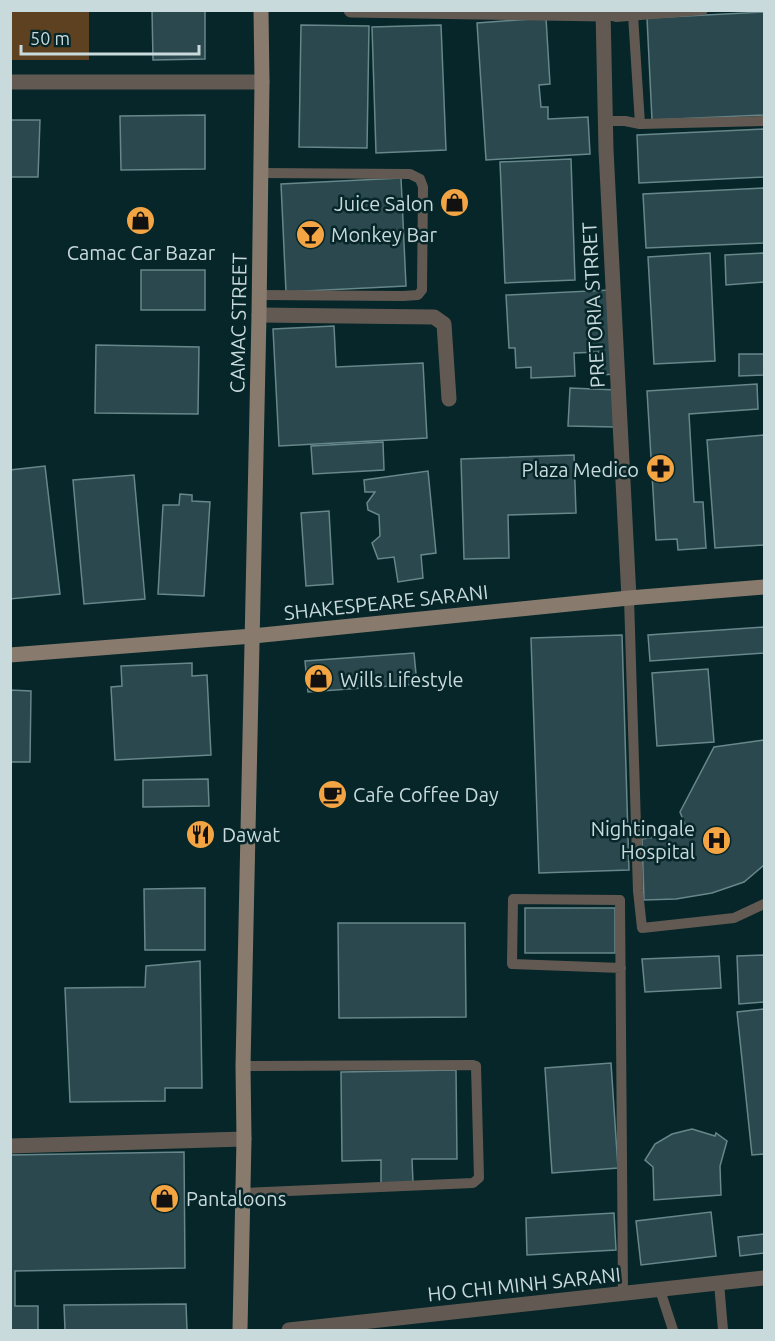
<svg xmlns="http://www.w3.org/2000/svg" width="775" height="1341" font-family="Ubuntu,sans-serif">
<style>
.green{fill:#5d4121}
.building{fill:#2a484d;stroke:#67878b;stroke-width:1.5}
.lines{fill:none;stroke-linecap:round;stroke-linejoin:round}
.lane{stroke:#625a52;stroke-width:10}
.street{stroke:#625a52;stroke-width:15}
.secondary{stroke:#887b6e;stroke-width:15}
.labels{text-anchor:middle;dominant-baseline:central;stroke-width:5;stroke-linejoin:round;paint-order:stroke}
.poi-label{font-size:20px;fill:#c9dadc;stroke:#062629;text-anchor:start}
.street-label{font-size:20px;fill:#c9dadc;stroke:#062629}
</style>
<rect width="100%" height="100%" fill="#062629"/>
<polygon class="green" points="11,10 89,11 89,60 11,60"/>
<g class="building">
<polygon points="152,10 205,10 205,59 153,60"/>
<polygon points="764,12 764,115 652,120 647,18"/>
<polygon points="546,18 550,84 539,85 541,107 548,107 548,119 588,117 590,154 486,160 477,23"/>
<polygon points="301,25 369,26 367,148 299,147"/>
<polygon points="441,25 446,150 376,153 372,27"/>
<polygon points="205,115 205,169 121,170 120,116"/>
<polygon points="10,120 40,120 38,177 10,177"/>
<polygon points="764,129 764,177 639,183 637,135"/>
<polygon points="571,159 575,280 505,283 500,162"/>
<polygon points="401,178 406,286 286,292 281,184"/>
<polygon points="764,188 764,243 646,248 643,194"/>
<polygon points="710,253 715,361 654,364 648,257"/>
<polygon points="764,253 764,282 726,285 725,255"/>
<rect x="141" y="270" width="64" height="40"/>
<polygon points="610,290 614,374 602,375 600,352 574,353 575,376 531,378 531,367 516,368 515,348 509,348 506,295"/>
<polygon points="334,326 336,367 423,363 427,438 279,446 273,329"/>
<polygon points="96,345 199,347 198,414 95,413"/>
<polygon points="739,354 764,354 764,375 739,376"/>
<polygon points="757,384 758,409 689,414 694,502 703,502 706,548 678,550 677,539 656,540 647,391"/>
<polygon points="570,388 617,390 615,427 568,426"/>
<polygon points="764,435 764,545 715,548 707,440"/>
<polygon points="383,442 384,470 313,474 311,446"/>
<polygon points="574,455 576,513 508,515 509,558 464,559 461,459"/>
<polygon points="45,466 60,594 10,599 10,470"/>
<polygon points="428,471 436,553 421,555 423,578 398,582 394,557 378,559 372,543 380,536 379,515 368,510 367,503 375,492 365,492 364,480"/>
<polygon points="134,475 145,599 84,604 73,480"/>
<polygon points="180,494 192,495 192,501 210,502 204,596 158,594 163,505 179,505"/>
<polygon points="329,511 333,584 306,586 301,513"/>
<polygon points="764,627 764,653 650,661 648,635"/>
<polygon points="622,635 629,870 539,873 531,638"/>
<polygon points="414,653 417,684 308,692 305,661"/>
<polygon points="192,663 192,676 207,675 211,755 115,760 111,687 122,686 121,666"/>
<polygon points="708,669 714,742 657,746 652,673"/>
<polygon points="10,690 31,691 30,762 11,762 11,780"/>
<polygon points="764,740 764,865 744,882 712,893 676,899 644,900 642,839 688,832 680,812 714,747"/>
<polygon points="208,779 209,806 143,807 143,780"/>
<polygon points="205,888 205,950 145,950 144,889"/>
<rect x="525" y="908" width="90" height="45"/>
<polygon points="338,923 465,923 466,1017 339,1018"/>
<polygon points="764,955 764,1002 739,1004 737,956"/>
<polygon points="719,956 721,988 645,992 642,959"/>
<polygon points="200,961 202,1088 165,1088 165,1101 70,1102 65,988 145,987 146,966"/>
<polygon points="764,1009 764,1154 752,1155 737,1012"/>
<polygon points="611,1063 618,1168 552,1173 545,1068"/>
<polygon points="456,1070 457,1159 412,1159 413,1183 381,1184 381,1160 342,1161 341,1072"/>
<polygon points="692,1129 715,1136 716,1133 727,1141 720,1166 721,1195 654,1200 653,1167 645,1160 655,1144 672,1134"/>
<polygon points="184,1152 185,1268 15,1271 15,1306 38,1306 38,1330 10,1330 10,1155"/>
<polygon points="711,1212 716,1256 641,1265 636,1221"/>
<polygon points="614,1213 616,1250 527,1255 526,1218"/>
<polygon points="764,1234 764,1253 740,1256 738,1237"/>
<polygon points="186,1304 187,1330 65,1330 64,1305"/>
</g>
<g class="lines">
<g class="lane">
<polyline points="604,14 616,17 703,10"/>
<polyline points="633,15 640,124"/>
<polyline points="606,121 625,121 640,124 764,121"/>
<polyline points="259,295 403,296 418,295 422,290 423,187 420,179 410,174 261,173"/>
<polyline points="629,598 638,891 642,928 734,918 764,904"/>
<polyline points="621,968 512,964 513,899 620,900 623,1294"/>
<polyline points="243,1066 473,1065 476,1066 479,1178 473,1183 243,1193"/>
<polyline points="719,1283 723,1330"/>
<polyline points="660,1290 673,1330"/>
</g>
<g class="street">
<polyline points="351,10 604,14"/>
<polyline points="603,10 606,150 629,598"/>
<polyline points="10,82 262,82"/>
<polyline points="259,315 434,317 444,324 449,399"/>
<polyline points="10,1146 244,1139"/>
<polyline points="289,1330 764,1278"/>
</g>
<g class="secondary">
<polyline points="10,655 253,636 629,598 764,587"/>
<polyline points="240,1330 244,1139 243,1066 259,315 262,82 261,10"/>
</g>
</g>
<defs>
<symbol id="shop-disc" viewBox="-11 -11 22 22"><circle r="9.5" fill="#f3a443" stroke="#062629"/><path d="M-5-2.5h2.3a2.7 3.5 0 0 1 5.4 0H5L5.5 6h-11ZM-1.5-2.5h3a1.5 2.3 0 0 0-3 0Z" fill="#111"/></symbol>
<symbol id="bar-disc" viewBox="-11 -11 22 22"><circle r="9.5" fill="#f3a443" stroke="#062629"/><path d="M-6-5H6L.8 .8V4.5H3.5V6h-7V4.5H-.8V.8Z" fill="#111"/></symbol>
<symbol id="pharmacy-disc" viewBox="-11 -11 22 22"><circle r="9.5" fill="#f3a443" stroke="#062629"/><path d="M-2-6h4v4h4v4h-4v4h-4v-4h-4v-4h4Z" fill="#111"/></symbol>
<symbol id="cafe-disc" viewBox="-11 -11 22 22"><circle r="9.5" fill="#f3a443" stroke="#062629"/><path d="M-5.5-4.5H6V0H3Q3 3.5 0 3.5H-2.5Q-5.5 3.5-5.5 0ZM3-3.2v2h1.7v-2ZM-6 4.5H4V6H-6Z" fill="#111"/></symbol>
<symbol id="restaurant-disc" viewBox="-11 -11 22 22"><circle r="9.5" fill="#f3a443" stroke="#062629"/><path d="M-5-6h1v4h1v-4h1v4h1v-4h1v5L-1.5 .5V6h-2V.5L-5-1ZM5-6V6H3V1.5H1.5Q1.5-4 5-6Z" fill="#111"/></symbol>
<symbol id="hospital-disc" viewBox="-11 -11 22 22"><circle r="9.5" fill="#f3a443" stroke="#062629"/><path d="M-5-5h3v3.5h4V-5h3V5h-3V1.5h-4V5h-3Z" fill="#111"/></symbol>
</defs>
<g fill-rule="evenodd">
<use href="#shop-disc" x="438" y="186" width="33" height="33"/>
<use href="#shop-disc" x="124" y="204" width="33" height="33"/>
<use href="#bar-disc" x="294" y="218" width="33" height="33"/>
<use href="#pharmacy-disc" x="644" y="452" width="33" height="33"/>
<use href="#shop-disc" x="302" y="662" width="33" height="33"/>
<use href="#cafe-disc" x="316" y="778" width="33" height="33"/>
<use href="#restaurant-disc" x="184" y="818" width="33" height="33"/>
<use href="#hospital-disc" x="700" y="824" width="33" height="33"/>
<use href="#shop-disc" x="148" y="1182" width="33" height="33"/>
</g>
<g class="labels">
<g class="poi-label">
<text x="434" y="203" text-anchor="end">Juice Salon</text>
<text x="331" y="234">Monkey Bar</text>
<text x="141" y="252" text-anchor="middle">Camac Car Bazar</text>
<text x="639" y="469" text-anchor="end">Plaza Medico</text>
<text x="340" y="679">Wills Lifestyle</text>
<text x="353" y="794">Cafe Coffee Day</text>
<text x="695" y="828" text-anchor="end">Nightingale<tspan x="695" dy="23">Hospital</tspan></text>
<text x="222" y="834">Dawat</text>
<text x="186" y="1198">Pantaloons</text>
</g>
<g class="street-label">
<text transform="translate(593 305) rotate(-93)">PRETORIA STRRET</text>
<text transform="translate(238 323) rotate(-89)">CAMAC STREET</text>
<text transform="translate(386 602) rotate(-6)">SHAKESPEARE SARANI</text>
<text transform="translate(524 1284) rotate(-6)">HO CHI MINH SARANI</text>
</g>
</g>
<rect width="775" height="1341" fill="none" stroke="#c9dadc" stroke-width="24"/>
<path d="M21 45v9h178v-9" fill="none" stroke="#c9dadc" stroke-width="3"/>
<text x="30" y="45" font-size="18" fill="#c9dadc" stroke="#062629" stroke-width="4.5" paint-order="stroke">50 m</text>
</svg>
